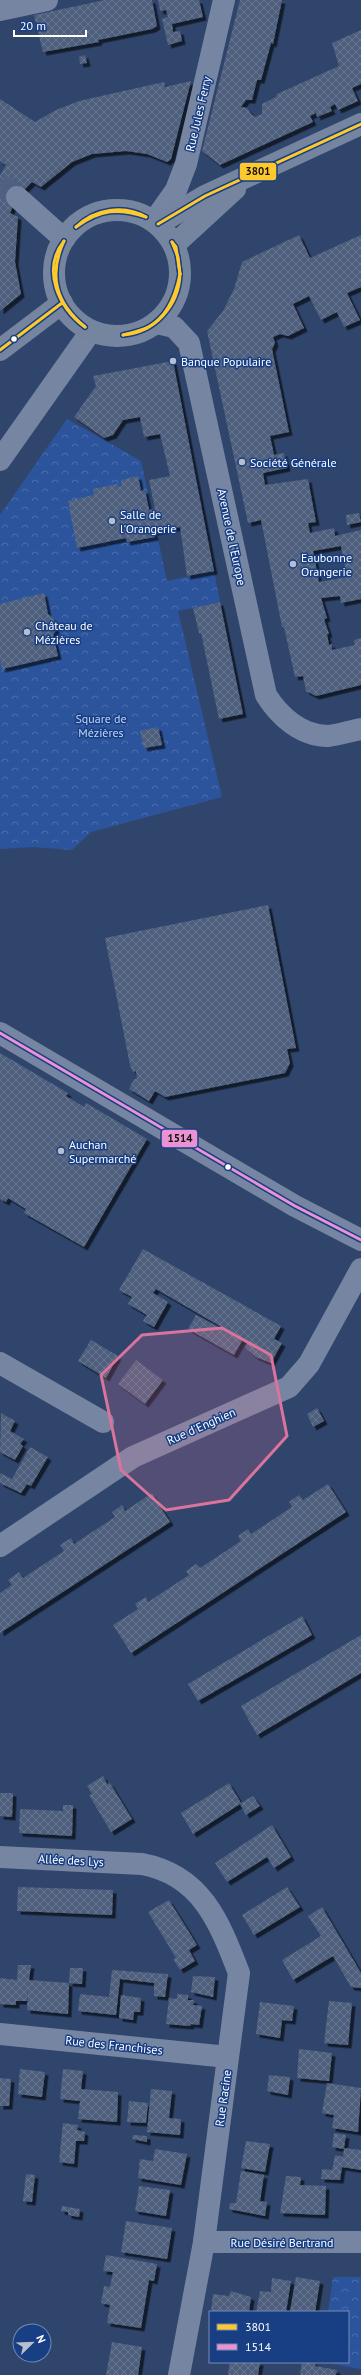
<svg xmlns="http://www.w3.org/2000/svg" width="361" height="2375" font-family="'PT Sans',sans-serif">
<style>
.park{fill:url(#park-crowns)}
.building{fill:url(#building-cross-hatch);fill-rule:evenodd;filter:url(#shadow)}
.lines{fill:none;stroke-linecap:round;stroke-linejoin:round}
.minor-tunnel{stroke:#4f6182;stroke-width:22;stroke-dasharray:22 11;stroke-linecap:butt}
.minor{stroke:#7686a2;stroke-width:22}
.major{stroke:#76859f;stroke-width:22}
.bus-1-casing{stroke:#183e84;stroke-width:6}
.bus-2-casing{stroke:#183e84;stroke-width:6}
.bus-1{stroke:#feca2b;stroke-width:3}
.bus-2{stroke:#eb93d2;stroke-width:3}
.marked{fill:#da749d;fill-opacity:0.2;stroke:#da749d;stroke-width:3;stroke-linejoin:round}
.bus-dot{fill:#fff;stroke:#183e84;stroke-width:1.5}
.poi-dot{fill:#b7becc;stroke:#183e84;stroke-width:1.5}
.labels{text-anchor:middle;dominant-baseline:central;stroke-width:3;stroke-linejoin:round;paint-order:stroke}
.street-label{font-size:12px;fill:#fff;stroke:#183e84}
.poi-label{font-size:12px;fill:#fff;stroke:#183e84;text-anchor:start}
.park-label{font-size:12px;fill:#c2d6f9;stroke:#183e84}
.line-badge{stroke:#183e84;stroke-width:1.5}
.pale-badge-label{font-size:11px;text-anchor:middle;font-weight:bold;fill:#111}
</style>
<defs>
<pattern id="park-crowns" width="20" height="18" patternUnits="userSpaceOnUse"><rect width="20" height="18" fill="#2b549c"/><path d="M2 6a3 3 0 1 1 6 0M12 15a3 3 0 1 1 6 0" fill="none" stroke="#4b6eab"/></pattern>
<pattern id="building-cross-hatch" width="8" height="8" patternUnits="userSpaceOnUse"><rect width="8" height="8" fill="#4d5e7c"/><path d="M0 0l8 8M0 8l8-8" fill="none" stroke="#687690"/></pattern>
<filter id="shadow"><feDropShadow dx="3.5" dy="3.5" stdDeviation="0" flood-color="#0009"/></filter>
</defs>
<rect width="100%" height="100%" fill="#30456c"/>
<g class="park">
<polygon points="67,419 141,461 167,581 214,571 220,602 178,611 222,797 91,832 72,850 34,847 0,849 0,515"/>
<polygon points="333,2277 361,2277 361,2369 321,2362 348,2362 348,2312 328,2312"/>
</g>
<g class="building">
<polygon points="105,0 152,0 157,26 152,29 98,40 99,42 43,52 34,15"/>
<polygon points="158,0 199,0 203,17 172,24 173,32 180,31 182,41 168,45 162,19 168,17 166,10 160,11"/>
<polygon points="240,0 282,0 273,44 271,43 261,80 257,80 252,100 246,100 241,107 247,108 252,115 255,117 262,114 262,104 276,97 277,94 339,66 332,43 361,30 361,84 352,88 358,101 338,110 335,104 330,107 332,111 317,117 316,113 310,116 313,122 220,165 202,151"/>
<polygon points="85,55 87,63 80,64 79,57"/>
<polygon points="191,81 171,159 167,162 147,154 126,151 92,154 72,162 41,187 32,182 17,197 10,213 18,217 15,262 21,294 0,311 0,175 6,165 0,161 0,99 35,122 56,110 79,101 164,82 165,87"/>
<path d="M299 235 310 258 361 235V287L347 293 360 320 344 327 337 312 321 320 309 296 293 304 304 328 288 336 280 334 273 337 275 343 272 349 289 432 270 436 274 455 284 453 287 468 263 473 265 485 308 479 316 522 308 523 310 533 334 528 335 536 361 530V599L341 603 340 596 321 598 327 618 324 619 329 634H327L329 645 332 644V650L355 645 354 640 361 638V685L316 696 306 691 303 676 295 677 284 627H282L261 520 248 523 207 331 223 311 234 289 242 262ZM341 546 347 577 319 582 313 551Z"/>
<polygon points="173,361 214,571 187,576 180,527 154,532 155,537 127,542 126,538 77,548 68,501 94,495 93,489 117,484 118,487 122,486 121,480 138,476 141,491 145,490 149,510 155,509 149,480 170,476 160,434 144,437 140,417 123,420 113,435 104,438 74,417 96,386 93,376"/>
<polygon points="359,513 361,522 347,525 346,515"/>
<polygon points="44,593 48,614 54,619 56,630 53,635 58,656 2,669 0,660 0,604"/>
<polygon points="220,602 243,714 219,719 201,633 199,633 193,608"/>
<polygon points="158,727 162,745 144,748 140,731"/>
<polygon points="268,905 296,1048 287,1049 290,1063 285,1073 165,1097 155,1091 149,1101 129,1089 134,1079 137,1079 136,1071 133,1072 130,1065 105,938"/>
<polygon points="0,1053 68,1093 66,1096 84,1107 86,1103 147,1139 84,1247 24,1213 26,1209 8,1198 6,1202 0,1199"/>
<polygon points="143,1249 281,1326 274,1339 282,1343 271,1363 256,1357 245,1348 248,1342 243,1339 234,1355 188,1329 196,1315 224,1330 225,1329 156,1289 153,1293 168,1302 154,1327 143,1321 147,1315 128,1304 132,1297 119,1290"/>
<polygon points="91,1340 118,1356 106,1378 78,1361"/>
<polygon points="136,1360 163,1380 145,1404 118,1384"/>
<polygon points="317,1408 324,1421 313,1427 307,1414"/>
<polygon points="1,1413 15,1421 10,1431 24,1439 20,1444 23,1446 15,1460 0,1452"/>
<polygon points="30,1447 48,1457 31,1486 27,1484 21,1493 0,1483 0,1473 12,1479"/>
<polygon points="328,1484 346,1512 131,1653 113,1625 138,1609 135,1604 146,1597 148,1602 189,1575 186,1571 196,1564 200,1568 241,1541 238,1536 248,1529 251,1534 292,1507 289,1502 299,1495 303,1500"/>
<polygon points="152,1493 170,1522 0,1633 0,1593 12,1585 8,1580 19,1572 23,1578 64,1551 60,1545 71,1538 74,1544 115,1517 112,1512 122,1505 125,1511"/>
<polygon points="302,1616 312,1635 198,1701 188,1684"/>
<polygon points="361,1635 361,1673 257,1735 241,1706"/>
<polygon points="103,1776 107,1784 110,1783 132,1819 111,1832 89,1795 92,1794 87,1786"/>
<polygon points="229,1783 241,1803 253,1796 260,1806 246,1815 240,1804 193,1834 181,1813"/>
<polygon points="0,1793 13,1793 12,1817 0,1816"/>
<polygon points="63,1805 73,1805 72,1836 19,1833 20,1809 63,1811"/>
<polygon points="272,1825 291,1857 274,1868 267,1857 227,1882 215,1863"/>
<polygon points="18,1887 113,1890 112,1915 17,1911"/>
<polygon points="287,1887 300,1907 254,1935 242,1915"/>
<polygon points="169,1900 197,1945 189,1950 195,1961 180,1970 173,1959 176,1958 148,1912"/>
<polygon points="322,1907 361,1973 361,1988 351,1987 333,1956 293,1980 282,1960 321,1936 308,1916"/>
<polygon points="18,1965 31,1965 29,1980 69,1983 68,2014 27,2010 28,1990 27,2001 16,2001 16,2005 0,2004 0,1978 17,1980"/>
<polygon points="70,1968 83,1968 82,1984 69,1983"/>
<polygon points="112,1970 168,1974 165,1997 154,1996 154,1983 120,1979 116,2015 78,2011 80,1994 109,1997"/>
<polygon points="193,1976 215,1977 213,1997 191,1992"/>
<polygon points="177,1994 188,1995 188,2000 194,2000 193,2005 202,2006 199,2025 191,2024 190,2026 166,2024 169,1998 177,1999"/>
<polygon points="121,1995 141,1998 140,2012 134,2012 133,2020 119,2018"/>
<polygon points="329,2001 352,2003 348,2045 324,2043"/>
<polygon points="260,2002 294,2006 292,2021 282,2020 280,2038 256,2034"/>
<polygon points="299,2049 332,2053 329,2081 297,2078"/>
<polygon points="20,2069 45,2072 42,2097 18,2094"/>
<polygon points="63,2069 83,2071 81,2089 118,2092 117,2122 78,2119 80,2101 60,2099"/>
<polygon points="269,2075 290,2077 288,2095 267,2091"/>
<polygon points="0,2078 11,2079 9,2106 0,2106"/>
<polygon points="327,2083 361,2088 358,2132 332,2128 334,2115 322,2113"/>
<polygon points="151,2089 172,2091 169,2118 181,2119 180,2135 147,2132"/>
<polygon points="129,2101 148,2103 146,2123 127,2122"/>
<polygon points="63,2123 78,2125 77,2130 85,2132 84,2141 76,2141 74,2164 59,2162"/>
<polygon points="334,2133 346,2135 344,2148 361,2150 361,2170 342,2167 340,2180 321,2179 322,2169 332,2170 335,2155 343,2157 344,2149 332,2147"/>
<polygon points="133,2135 147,2136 147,2142 132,2139"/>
<polygon points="246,2141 270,2144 265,2172 241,2168"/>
<polygon points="155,2149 187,2154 181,2185 138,2178 140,2159 153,2161"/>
<polygon points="241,2171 264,2175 260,2201 267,2202 265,2216 229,2209 230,2203 236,2203"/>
<polygon points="26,2174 35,2175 32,2202 23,2201"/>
<polygon points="286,2176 301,2177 300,2185 326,2186 325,2215 280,2213"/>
<polygon points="139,2186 170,2190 166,2216 135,2211"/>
<polygon points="62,2206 80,2209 79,2217 68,2215 68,2212 61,2211"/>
<polygon points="126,2221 172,2228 167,2259 121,2252"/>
<polygon points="106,2255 157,2264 154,2281 149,2280 141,2328 107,2323 110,2305 101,2303 104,2286 110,2287 113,2272 103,2271"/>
<polygon points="296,2277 320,2281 315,2312 290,2312"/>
<polygon points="272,2278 291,2281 286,2312 256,2312 260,2291 271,2292"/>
<polygon points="231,2291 251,2297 249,2312 211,2312 213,2294 229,2296"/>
<polygon points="112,2342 142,2347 138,2375 106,2375"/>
<polygon points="230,2362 260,2362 258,2375 228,2375"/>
<polygon points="302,2362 315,2362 315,2366 337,2370 336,2375 300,2375"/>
</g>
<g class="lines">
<polyline class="minor-tunnel" points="0,184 17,197"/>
<g class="minor">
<polyline points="0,10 47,0"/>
<polyline points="17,197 64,239"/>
<polyline points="154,221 176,190 186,164 224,0"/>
<path d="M157 323 174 327 189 343 266 695C279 716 301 736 328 736 338 735 350 731 361 729"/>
<polyline points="0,460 91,331"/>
<polyline points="0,1033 295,1206 361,1240"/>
<polyline points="0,1363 103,1422"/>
<polyline points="0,1546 133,1457 289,1387 309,1364 361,1269"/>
<path d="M0 1857 142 1864C201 1875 219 1921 239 1973L204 2242 179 2375"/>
<polyline points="0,2034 228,2057"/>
<polyline points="204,2242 361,2242"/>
</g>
<g class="major">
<circle cx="117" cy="273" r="63"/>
<polyline points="158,224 205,196 361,124"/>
<polyline points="174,245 235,189"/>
<polyline points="0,350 62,303"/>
</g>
<defs>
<g id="bus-1">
<polyline points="158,224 205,196 361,124"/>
<path d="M76 227C94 209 124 204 146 217"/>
<path d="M76 227C101 209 118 208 146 217"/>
<path d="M64 241C48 276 56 303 85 327"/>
<path d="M64 241C41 270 59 308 85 327"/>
<polyline points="172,242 176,247 180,274"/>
<polyline points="172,242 178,257 180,274"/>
<path d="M123 335C130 333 140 331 147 328 168 317 176 295 180 274"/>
<path d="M123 335C155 332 179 306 180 274"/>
<polyline points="0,350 62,303"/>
</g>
<polyline id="bus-2" points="0,1033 295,1206 361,1240"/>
</defs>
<use href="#bus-1" class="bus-1-casing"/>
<use href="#bus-2" class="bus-2-casing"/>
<use href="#bus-1" class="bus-1"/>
<use href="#bus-2" class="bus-2"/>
</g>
<path class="marked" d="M222 1328 271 1355 287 1436 229 1500 166 1510 121 1470 101 1375 142 1335Z"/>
<g class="bus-dot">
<circle cx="14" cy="339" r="3.5"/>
<circle cx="228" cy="1167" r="3.5"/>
</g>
<g class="poi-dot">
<circle cx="173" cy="361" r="4"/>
<circle cx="242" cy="462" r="4"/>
<circle cx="112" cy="521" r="4"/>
<circle cx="293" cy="564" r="4"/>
<circle cx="27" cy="632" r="4"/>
<circle cx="61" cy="1151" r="4"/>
</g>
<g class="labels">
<g class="street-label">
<text transform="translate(198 114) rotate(-77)">Rue Jules Ferry</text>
<text transform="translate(232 537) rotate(78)">Avenue de l'Europe</text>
<text transform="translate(201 1426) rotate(-24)">Rue d'Enghien</text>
<text transform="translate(71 1860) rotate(3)">Allée des Lys</text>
<text transform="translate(114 2045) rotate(6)">Rue des Franchises</text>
<text transform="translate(223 2098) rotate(-82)">Rue Racine</text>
<text x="282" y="2242">Rue Désiré Bertrand</text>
</g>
<g class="poi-label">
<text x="181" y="361">Banque Populaire</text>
<text x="250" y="462">Société Générale</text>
<text x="120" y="514">Salle de<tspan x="120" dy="14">l'Orangerie</tspan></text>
<text x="301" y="557">Eaubonne<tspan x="301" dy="14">Orangerie</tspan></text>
<text x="35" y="625">Château de<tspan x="35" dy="14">Mézières</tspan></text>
<text x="69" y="1144">Auchan<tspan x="69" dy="14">Supermarché</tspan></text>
</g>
<g class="park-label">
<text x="101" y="718">Square de<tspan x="101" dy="14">Mézières</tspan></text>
</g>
</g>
<g class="line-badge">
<rect x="239" y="162" width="38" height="19" rx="4" fill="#feca2b"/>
<rect x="161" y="1129" width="37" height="19" rx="4" fill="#eb93d2"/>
</g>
<g class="pale-badge-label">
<text x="258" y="175">3801</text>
<text x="180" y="1142">1514</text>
</g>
<rect x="209" y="2311" width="140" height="52" fill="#183e84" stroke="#748bb5"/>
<rect x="217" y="2324" width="20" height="6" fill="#feca2b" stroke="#748bb5"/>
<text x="245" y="2331" font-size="12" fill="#ffffff">3801</text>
<rect x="217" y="2344" width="20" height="6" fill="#eb93d2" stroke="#748bb5"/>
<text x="245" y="2351" font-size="12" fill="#ffffff">1514</text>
<g transform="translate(32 2343) rotate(67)"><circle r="19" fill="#183e84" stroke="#748bb5"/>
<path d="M0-3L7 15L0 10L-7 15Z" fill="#b7becc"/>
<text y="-6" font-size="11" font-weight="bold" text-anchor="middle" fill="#ffffff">N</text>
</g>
<path d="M14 30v6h72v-6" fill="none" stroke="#ffffff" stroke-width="2"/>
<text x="20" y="30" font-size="12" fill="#ffffff" stroke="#183e84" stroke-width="3" paint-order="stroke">20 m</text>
</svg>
